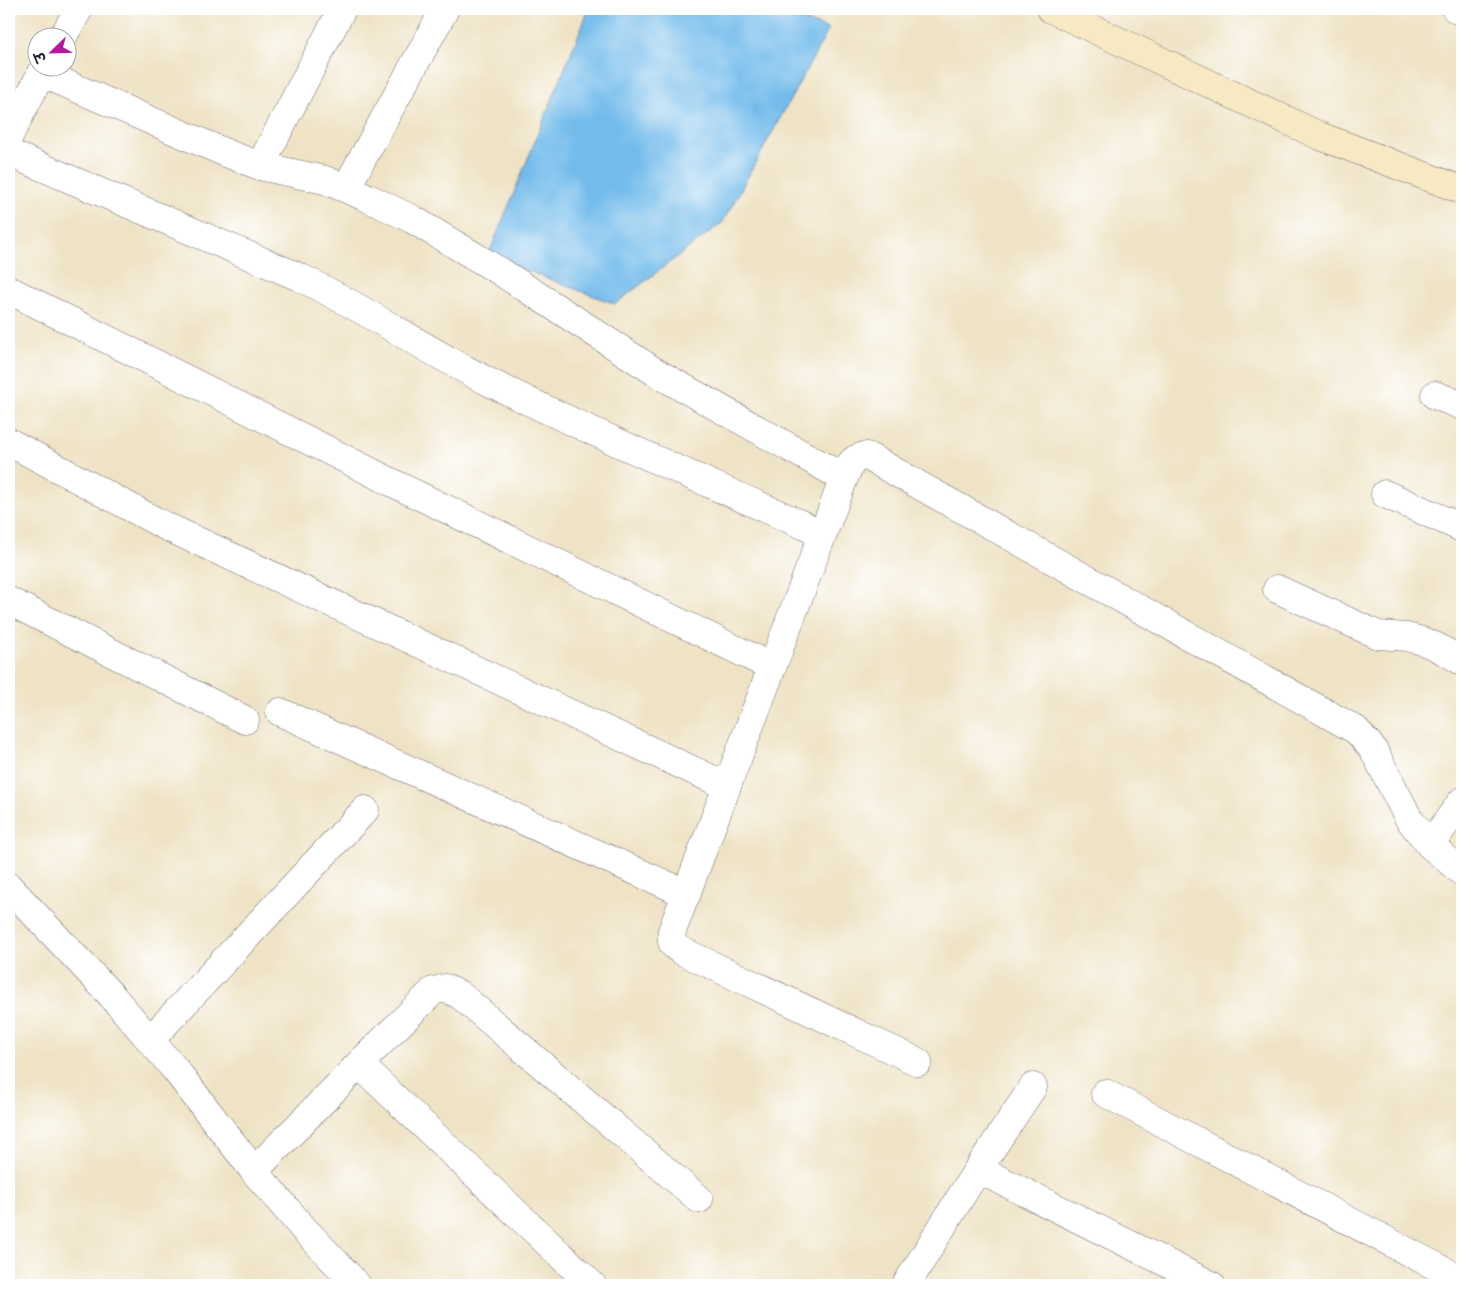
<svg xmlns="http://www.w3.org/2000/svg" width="1471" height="1294" font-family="Delius,'Playpen Sans Deva',sans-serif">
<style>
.water{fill:#72bbeb;stroke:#4a6e93}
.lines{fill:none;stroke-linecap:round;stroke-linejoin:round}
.street-casing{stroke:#6a666b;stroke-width:29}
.secondary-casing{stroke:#6a666b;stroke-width:29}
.street{stroke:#fff;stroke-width:28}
.secondary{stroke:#f7e9c3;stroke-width:28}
</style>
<rect width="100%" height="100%" fill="#fff"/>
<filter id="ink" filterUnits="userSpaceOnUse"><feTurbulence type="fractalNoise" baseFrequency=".02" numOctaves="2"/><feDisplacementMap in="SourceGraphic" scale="10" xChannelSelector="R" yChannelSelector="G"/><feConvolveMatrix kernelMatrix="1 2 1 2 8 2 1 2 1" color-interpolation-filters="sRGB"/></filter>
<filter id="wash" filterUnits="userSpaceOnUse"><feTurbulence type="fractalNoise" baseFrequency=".0096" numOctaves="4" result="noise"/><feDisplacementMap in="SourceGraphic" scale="20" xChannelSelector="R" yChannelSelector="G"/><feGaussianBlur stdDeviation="1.12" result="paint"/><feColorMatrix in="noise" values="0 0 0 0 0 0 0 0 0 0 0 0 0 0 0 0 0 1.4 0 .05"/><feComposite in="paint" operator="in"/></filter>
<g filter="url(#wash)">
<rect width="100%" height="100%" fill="#efe3c5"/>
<polygon class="water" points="589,9 772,9 829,29 723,222 615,304 488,256"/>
</g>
<g filter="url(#ink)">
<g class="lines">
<defs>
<g id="street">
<polyline points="1456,9 1462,12"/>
<polyline points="62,38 79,9"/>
<polyline points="41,73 226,153 260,166 325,180 366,197 412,219 501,272 657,373 844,478"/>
<polyline points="9,136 44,68"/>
<path d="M9 153 299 277C365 308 425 350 491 383 600 437 712 484 823 534"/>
<polyline points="260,166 342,9"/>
<polyline points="346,188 445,9"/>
<polyline points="9,290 401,487 772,667"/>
<polyline points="1435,395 1462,406"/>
<polyline points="9,442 163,525 727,786"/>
<polyline points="1385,494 1462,528"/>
<polyline points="1277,589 1378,635 1407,637 1422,641 1435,646 1462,661"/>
<polyline points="9,601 245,720"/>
<polyline points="280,712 687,894"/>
<polyline points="1430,845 1462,801"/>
<polyline points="9,887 112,996 174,1068 254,1171 303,1228 357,1285"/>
<polyline points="150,1040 365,810"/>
<path d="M918 1062 684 952C673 947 670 943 672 931L844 478C850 465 851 457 867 456L1356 730 1373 749 1409 819 1430 845 1462 872"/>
<polyline points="359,1064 592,1285"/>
<polyline points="1105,1093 1462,1280"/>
<polyline points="978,1169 1211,1285"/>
<polyline points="254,1171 359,1064 433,991 445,988 460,995 699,1199"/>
<polyline points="906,1285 978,1169 1033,1087"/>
</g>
<polyline id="secondary" points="1051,9 1320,136 1462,190"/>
</defs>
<use href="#street" class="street-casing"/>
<use href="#secondary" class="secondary-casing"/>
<use href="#street" class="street"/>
<use href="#secondary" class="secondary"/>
</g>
</g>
<rect width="1471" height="1294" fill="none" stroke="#fff" stroke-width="30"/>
<g transform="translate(52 52) rotate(247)"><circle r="24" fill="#ffffff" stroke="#a7a7b1"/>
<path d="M0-4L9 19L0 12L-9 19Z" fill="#b5179e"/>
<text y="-8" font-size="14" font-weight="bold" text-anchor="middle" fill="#22223b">उ</text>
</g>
</svg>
